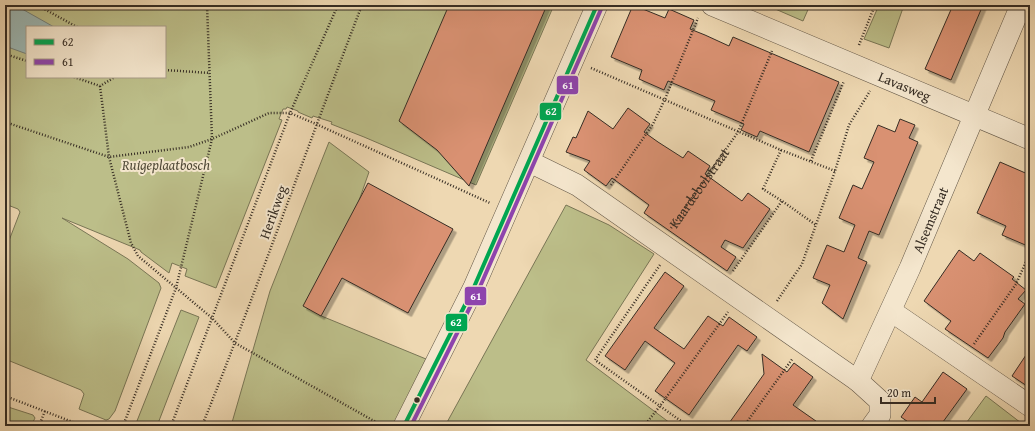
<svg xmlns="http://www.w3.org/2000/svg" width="1035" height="431" font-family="'Gentium Book Plus',serif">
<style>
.green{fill:#bcbe89;stroke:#797656;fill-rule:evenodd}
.water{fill:#9cb8b5;stroke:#73807b}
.building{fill:#d99172;stroke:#362d24;filter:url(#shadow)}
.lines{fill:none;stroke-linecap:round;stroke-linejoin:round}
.minor-casing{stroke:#645848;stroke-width:22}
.path{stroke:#362d24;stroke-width:2.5;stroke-dasharray:1 2;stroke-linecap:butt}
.minor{stroke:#f4e6cd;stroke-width:21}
.bus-1-casing{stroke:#f4e6cd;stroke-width:7}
.bus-2-casing{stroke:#f4e6cd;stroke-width:7}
.bus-1{stroke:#00a651;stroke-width:4}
.bus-2{stroke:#8e44ad;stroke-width:4}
.bus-dot{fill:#362d24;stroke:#f4e6cd;stroke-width:1.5}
.labels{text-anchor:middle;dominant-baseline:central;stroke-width:4;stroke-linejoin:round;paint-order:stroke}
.street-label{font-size:14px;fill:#362d24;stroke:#f4e6cd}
.park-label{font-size:14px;font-style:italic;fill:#514a38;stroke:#f4e6cd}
.line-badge{stroke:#f4e6cd;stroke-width:1.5}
.badge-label{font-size:11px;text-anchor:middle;font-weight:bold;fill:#fff}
</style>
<defs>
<filter id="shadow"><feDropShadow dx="3.5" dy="3.5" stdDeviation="0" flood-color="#0004"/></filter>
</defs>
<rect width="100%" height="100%" fill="#eed8b2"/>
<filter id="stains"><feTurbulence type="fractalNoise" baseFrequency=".005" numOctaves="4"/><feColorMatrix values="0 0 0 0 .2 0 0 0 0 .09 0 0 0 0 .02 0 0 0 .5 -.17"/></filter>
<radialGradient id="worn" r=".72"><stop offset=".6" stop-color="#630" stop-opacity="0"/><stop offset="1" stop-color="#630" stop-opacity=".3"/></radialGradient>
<g class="green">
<path d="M5 5H554L476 185 364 137 331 124 332 122 313 116 312 118 298 112V111L287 107 286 109H283L279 119 282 120 216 288 185 276 187 269 172 263 169 273 141 252 140 250 62 218 128 259 159 283 161 288 115 411 109 419 106 420 79 409 84 394 81 390 5 359V251L20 212 18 209 5 204ZM27 27H165V77H27Z"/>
<polygon points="766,5 810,5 803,21"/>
<polygon points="879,5 904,5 889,48 864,39"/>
<polygon points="329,142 369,172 319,315 426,359 393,426 231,426 270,291"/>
<polygon points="566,205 609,225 654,254 586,360 674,426 445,426"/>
<polygon points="181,310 199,317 157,426 135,426"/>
<polygon points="986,396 1025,426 964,426"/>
<polygon points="5,406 33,415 35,418 31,426 5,426"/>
</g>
<polygon class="water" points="5,5 15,5 54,27 27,27 27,54 5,46"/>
<g class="building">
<polygon points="449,5 547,5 469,186 437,150 399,121"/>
<polygon points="633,5 665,18 669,9 694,20 690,29 705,35 729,46 733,37 839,82 809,152 760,131 757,137 741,130 744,124 711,110 715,101 668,81 664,90 639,79 642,70 611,57"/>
<polygon points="953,5 983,5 951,80 925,69"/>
<polygon points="628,108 650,124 644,132 658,142 683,158 688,151 710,166 705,174 742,201 748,193 770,209 743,248 725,240 721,247 736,257 727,271 644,213 649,205 612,178 606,186 584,170 590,161 566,152 573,137 576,138 588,111 613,129"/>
<polygon points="900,119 915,125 909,138 918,142 879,235 869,231 858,258 867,262 843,319 822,303 830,285 813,278 827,245 844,252 855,225 839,218 853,185 862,189 874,162 864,158 878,125 895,132"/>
<polygon points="1000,162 1030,175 1030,247 1002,235 1006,226 977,213"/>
<polygon points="368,183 453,229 408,313 342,278 321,316 303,306"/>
<polygon points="959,250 974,261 980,253 1014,277 1012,279 1026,290 1018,299 1025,304 1005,332 1003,338 988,358 945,329 951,321 924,301"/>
<polygon points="665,272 684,286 654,328 684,349 708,316 723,326 729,317 757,337 747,351 738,345 689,415 655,391 675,363 645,341 625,370 605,356"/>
<polygon points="1030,349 1030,388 1012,376"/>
<polygon points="762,354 787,372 794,363 813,377 793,405 823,426 727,426 764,374"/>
<polygon points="943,372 967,389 940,426 914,426 901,417 915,397 922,402"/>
</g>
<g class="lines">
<defs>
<g id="minor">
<path id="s2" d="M712 5 1030 139"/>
<polyline points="530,162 577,185 858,381"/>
<polyline points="891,311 1030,406"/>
<polyline points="404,426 474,287 597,5"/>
<path id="s3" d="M872 426 880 415V401L858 381 910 268 1021 5"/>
</g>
</defs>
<use href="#minor" class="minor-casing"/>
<g class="path">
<polyline points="37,5 77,27"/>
<polyline points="859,45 875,5"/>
<polyline points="5,54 27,61"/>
<polyline points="591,68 781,150 835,171"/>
<polyline points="165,70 210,73"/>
<polyline points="74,77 100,86 115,77"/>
<polyline points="100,86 109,157 131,243 138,256 212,318 235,343 383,426"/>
<polyline points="5,122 109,157 189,147 212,139 269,113 290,113 316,124 490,203"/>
<polyline points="781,150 763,189 782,201 816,225"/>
<polyline points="811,161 844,81"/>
<polyline points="611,185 653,124 665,99 698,18"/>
<path id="s1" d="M671 228 738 132 772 51"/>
<polyline points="660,265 595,360 688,426"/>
<polyline points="733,271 782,201"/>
<polyline points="777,301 802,264 835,171 849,125 870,91"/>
<polyline points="974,344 1016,284 1030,253"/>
<polyline points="5,396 83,426"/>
<polyline points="39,426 45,411"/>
<polyline points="123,426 176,288 212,139 207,5"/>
<polyline points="171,426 290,113 338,5"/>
<path d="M202 426C258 287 308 145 362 5"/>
<polyline points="644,426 660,406 728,312"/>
<polyline points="744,426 793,358"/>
</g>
<use href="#minor" class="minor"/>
<defs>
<polyline id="bus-1" points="404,426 474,287 597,5"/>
<polyline id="bus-2" points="411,426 479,289 602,7"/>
</defs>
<use href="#bus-1" class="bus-1-casing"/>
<use href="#bus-2" class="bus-2-casing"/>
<use href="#bus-1" class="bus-1"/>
<use href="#bus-2" class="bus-2"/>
</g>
<circle class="bus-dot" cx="417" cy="400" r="3.5"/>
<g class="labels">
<g class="street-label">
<text stroke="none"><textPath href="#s2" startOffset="209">Lavasweg</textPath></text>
<text stroke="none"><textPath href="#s1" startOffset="49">Kaardebolstraat</textPath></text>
<text transform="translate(273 212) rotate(-70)">Herikweg</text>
<text stroke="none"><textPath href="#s3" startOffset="234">Alsemstraat</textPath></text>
</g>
<g class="park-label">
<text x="166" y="165">Ruigeplaatbosch</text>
</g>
</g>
<g class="line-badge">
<rect x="556" y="75" width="23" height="20" rx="4" fill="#8e44ad"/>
<rect x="539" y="102" width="23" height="19" rx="4" fill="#00a651"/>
<rect x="464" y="286" width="23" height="20" rx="4" fill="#8e44ad"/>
<rect x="445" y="313" width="23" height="19" rx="4" fill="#00a651"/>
</g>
<g class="badge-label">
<text x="568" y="89">61</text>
<text x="551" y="115">62</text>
<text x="476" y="300">61</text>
<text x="456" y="326">62</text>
</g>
<rect width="1035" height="431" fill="none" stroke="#eed8b2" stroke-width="20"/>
<rect x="6" y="6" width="1023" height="419" fill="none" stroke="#362d24" stroke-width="2"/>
<rect x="10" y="10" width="1015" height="411" fill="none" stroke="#362d24"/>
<rect x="26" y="26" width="140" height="52" fill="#f4e6cd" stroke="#a89c89"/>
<rect x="34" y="39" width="20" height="6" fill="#00a651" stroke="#a89c89"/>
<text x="62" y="46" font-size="12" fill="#362d24">62</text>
<rect x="34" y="59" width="20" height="6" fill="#8e44ad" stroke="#a89c89"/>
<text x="62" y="66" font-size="12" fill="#362d24">61</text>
<path d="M881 397v6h54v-6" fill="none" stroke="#362d24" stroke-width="2"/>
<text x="887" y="397" font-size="12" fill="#362d24" stroke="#f4e6cd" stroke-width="3" paint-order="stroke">20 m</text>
<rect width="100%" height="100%" filter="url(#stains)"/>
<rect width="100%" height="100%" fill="url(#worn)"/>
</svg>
